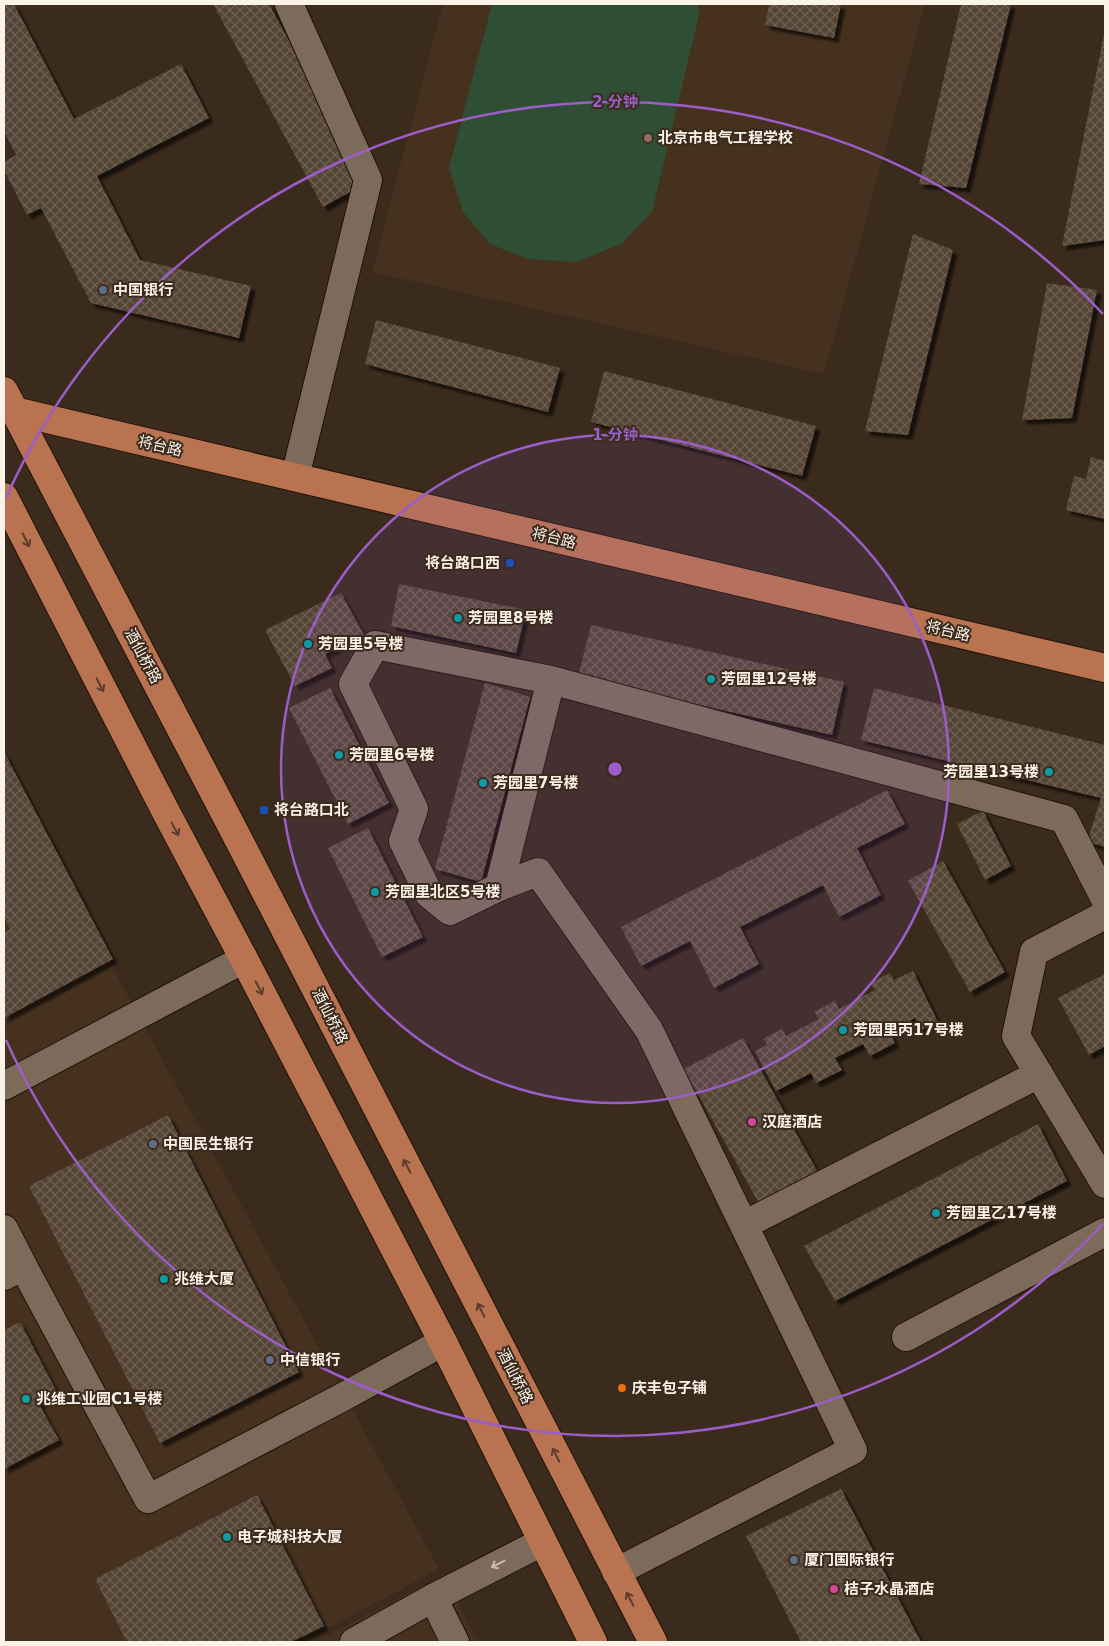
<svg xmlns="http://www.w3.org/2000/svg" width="1109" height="1646" font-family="'DejaVu Sans','Noto Sans SC',sans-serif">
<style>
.built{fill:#45311e}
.pitch{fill:#2e4f34}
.building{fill:url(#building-cross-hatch);filter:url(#shadow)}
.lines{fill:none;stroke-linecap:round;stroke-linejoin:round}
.minor-casing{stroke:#201306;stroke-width:30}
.major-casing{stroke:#201306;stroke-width:30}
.minor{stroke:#7c6b5b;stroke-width:28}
.major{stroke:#b97350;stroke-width:28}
.oneway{stroke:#5a3d2a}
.oneway2{stroke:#c8bcb0}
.ring{fill:none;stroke:#9b5ec9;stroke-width:2.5}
.education-dot{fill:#8d6e63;stroke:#3a2b1d;stroke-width:2}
.service-dot{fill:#5c6f8a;stroke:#3a2b1d;stroke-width:2}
.transit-dot{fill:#1a4fb4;stroke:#3a2b1d;stroke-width:2}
.culture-dot{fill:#0f9aa8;stroke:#3a2b1d;stroke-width:2}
.hotel-dot{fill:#d1479c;stroke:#3a2b1d;stroke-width:2}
.food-dot{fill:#e8710a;stroke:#3a2b1d;stroke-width:2}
.labels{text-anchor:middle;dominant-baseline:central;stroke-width:4;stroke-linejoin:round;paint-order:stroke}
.poi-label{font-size:15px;font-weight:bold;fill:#fbf2e8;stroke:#3a2b1d;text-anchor:start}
.street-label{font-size:15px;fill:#fbf2e8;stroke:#3a2b1d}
.centre{fill:#9b5ec9;stroke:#3a2b1d;stroke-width:2.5}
.ring-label{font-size:15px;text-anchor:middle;font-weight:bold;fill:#9b5ec9;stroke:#3a2b1d;stroke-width:4;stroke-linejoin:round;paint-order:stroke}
</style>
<defs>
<pattern id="building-cross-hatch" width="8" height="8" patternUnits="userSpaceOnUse" patternTransform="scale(1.25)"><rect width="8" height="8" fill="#554536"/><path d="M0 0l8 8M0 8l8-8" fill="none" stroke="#6e6053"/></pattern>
<filter id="shadow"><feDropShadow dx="4.5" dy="4.5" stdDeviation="1" flood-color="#0009"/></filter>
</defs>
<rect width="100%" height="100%" fill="#3a2b1d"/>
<g class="built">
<polygon points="443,4 925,4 824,374 372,272"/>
<polygon points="4,768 439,1569 302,1642 4,1642"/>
<polygon points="443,1575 478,1642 315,1642"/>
</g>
<polygon class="pitch" points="492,4 697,4 700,11 652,212 621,244 576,262 528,259 490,244 463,212 449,168"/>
<g class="building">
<polygon points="4,4 14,4 74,119 181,64 209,118 97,176 140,260 251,286 239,338 91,303 41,208 27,215 4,170 4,162 16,155 4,131"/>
<polygon points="213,4 269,4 366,183 323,207"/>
<polygon points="769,4 841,4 834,38 765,25"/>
<polygon points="961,4 1011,4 966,188 919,184"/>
<polygon points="1104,34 1105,240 1062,246"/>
<polygon points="913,234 953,250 908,435 865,431"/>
<polygon points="1047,283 1097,290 1072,418 1022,420"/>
<polygon points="376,320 560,368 548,412 365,364"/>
<polygon points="604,371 816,426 802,476 591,422"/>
<polygon points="1091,457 1105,461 1105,519 1066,510 1074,476 1086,479"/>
<polygon points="399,584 526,610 516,653 391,626"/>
<polygon points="341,593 364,635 325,654 332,668 295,686 265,630"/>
<polygon points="591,625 844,682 832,735 578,677"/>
<polygon points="485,683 530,697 481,882 435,869"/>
<polygon points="330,688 389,803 348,824 289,708"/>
<polygon points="874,688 1105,745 1105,847 1087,842 1101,798 861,740"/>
<polygon points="4,752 113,959 4,1018 4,933 10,929 4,917"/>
<polygon points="887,790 905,824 857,848 881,895 839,917 823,885 740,927 759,964 714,988 690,941 641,966 621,927"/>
<polygon points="983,811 1011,866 985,880 957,824"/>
<polygon points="368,828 423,937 382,957 328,848"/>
<polygon points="943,861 1005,972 970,992 908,881"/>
<polygon points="913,971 938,1022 921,1030 915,1018 889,1031 895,1043 870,1056 863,1044 835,1058 842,1070 816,1083 811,1073 776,1091 755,1051 767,1045 763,1039 782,1029 786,1036 819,1019 814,1012 835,1001 839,1009 875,990 870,983 890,973 894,980"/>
<polygon points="1105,974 1105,1046 1089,1055 1058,998"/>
<polygon points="743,1038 820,1176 761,1207 684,1069"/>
<polygon points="168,1115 299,1372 160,1443 29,1186"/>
<polygon points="1038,1124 1067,1181 835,1301 804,1246"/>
<polygon points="20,1322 58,1394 39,1404 59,1440 4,1469 4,1324 6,1329"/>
<polygon points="841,1489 921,1642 801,1642 746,1536"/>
<polygon points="257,1495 324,1626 291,1642 127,1642 95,1579"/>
</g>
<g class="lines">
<defs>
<g id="minor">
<polyline points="289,4 368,180 295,477"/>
<polyline points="551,680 499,887 450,911 429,894 403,841 414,809 353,684 375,645 551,680 1064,819 1105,899"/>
<polyline points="499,887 538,872 649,1030 853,1450 616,1572"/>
<polyline points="1105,915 1034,952 1016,1036 1105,1184"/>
<polyline points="4,1086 244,959"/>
<polyline points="744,1225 1039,1074"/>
<polyline points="4,1229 23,1266 4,1276"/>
<polyline points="23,1266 148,1499 341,1398 443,1342"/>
<polyline points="906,1337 1105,1232"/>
<polyline points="433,1598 455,1642"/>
<polyline points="354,1642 433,1598 542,1542"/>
</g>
<g id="major">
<polyline points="4,391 232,827 653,1642"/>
<polyline points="4,407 14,411 1105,668"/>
<polyline points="4,497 167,814 244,959 443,1342 593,1642"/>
</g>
</defs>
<use href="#minor" class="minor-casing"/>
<use href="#major" class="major-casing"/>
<use href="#minor" class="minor"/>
<use href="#major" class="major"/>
</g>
<defs><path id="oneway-shaft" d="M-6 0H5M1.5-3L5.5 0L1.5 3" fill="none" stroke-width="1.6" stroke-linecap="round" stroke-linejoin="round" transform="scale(1.25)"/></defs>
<g class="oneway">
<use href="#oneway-shaft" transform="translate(26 540) rotate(63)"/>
<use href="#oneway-shaft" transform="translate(100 685) rotate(63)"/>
<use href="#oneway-shaft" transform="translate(175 829) rotate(62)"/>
<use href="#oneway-shaft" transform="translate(259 988) rotate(63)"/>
<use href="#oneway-shaft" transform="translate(407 1166) rotate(-117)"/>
<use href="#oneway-shaft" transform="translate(481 1310) rotate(-117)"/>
<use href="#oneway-shaft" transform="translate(556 1455) rotate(-117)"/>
<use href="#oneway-shaft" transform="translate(630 1599) rotate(-117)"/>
</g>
<use class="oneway2" href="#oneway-shaft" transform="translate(498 1564) rotate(153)"/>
<circle cx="615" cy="769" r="334" fill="#9b5ec9" fill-opacity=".12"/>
<g class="ring">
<circle cx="615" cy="769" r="334"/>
<path d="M1103 1224A667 667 0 0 1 6 1040M6 498A667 667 0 0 1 1103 314"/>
</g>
<circle class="education-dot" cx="648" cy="138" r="5"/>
<g class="service-dot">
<circle cx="103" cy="290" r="5"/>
<circle cx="153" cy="1144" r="5"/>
<circle cx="270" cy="1360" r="5"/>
<circle cx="794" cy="1560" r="5"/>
</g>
<g class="transit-dot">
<rect x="505" y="558" width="10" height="10" rx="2.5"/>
<rect x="259" y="805" width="10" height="10" rx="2.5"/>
</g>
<g class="culture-dot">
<circle cx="458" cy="618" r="5"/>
<circle cx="308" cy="644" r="5"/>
<circle cx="711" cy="679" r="5"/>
<circle cx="339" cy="755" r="5"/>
<circle cx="1049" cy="772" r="5"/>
<circle cx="483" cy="783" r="5"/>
<circle cx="375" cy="892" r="5"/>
<circle cx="843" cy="1030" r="5"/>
<circle cx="936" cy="1213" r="5"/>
<circle cx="164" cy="1279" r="5"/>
<circle cx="26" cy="1399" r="5"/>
<circle cx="227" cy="1537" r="5"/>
</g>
<g class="hotel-dot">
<circle cx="752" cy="1122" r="5"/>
<circle cx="834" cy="1589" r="5"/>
</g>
<circle class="food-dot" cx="622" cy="1388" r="5"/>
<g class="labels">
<g class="poi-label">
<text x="658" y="138">北京市电气工程学校</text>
<text x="113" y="290">中国银行</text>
<text x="500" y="563" text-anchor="end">将台路口西</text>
<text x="468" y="618">芳园里8号楼</text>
<text x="318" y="644">芳园里5号楼</text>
<text x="721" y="679">芳园里12号楼</text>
<text x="349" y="755">芳园里6号楼</text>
<text x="1039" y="772" text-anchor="end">芳园里13号楼</text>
<text x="493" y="783">芳园里7号楼</text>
<text x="274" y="810">将台路口北</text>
<text x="385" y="892">芳园里北区5号楼</text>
<text x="853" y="1030">芳园里丙17号楼</text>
<text x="762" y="1122">汉庭酒店</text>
<text x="163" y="1144">中国民生银行</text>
<text x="946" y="1213">芳园里乙17号楼</text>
<text x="174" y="1279">兆维大厦</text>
<text x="280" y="1360">中信银行</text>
<text x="632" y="1388">庆丰包子铺</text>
<text x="36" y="1399">兆维工业园C1号楼</text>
<text x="237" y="1537">电子城科技大厦</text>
<text x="804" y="1560">厦门国际银行</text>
<text x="844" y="1589">桔子水晶酒店</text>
</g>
<g class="street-label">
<text transform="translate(160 446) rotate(13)">将台路</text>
<text transform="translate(554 538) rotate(14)">将台路</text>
<text transform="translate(948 631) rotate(13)">将台路</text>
<text transform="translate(143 656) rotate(62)">酒仙桥路</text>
<text transform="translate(330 1016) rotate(63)">酒仙桥路</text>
<text transform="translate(515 1376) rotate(63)">酒仙桥路</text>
</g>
</g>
<circle cx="615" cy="769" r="8" class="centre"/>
<g class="ring-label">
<text x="615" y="107">2 分钟</text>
<text x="615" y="440">1 分钟</text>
</g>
<rect width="1109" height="1646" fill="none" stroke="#fbf2e8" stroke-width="10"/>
</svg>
